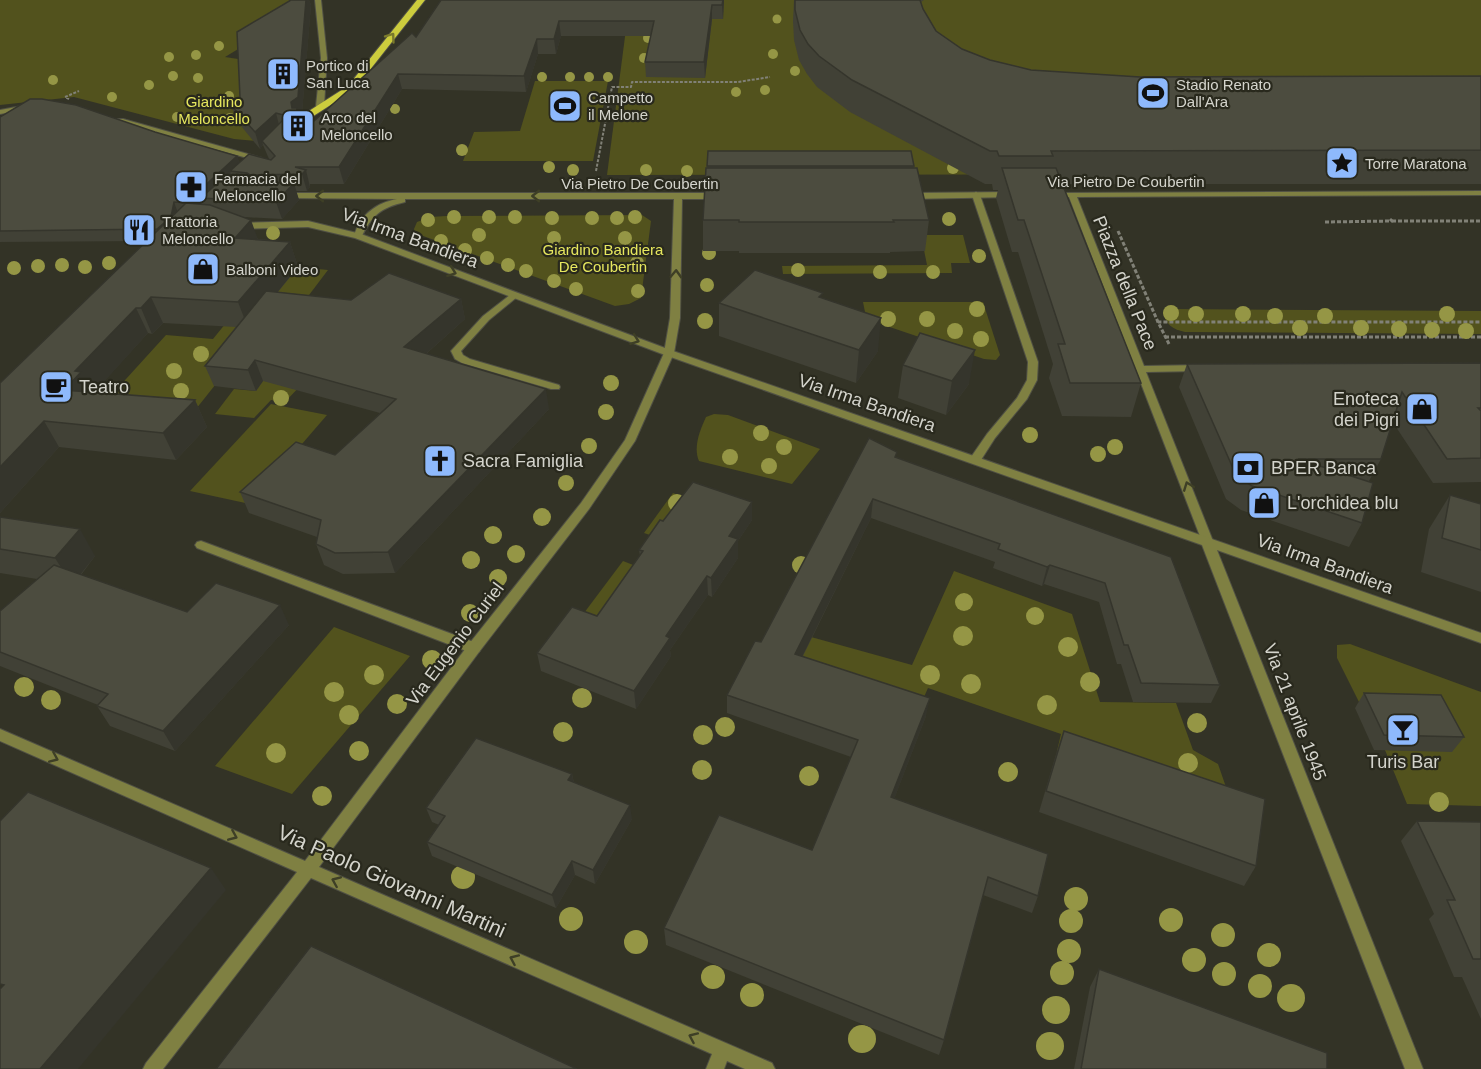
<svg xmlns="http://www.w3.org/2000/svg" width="1481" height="1069" font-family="Helvetica,sans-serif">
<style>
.green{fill:#52521d}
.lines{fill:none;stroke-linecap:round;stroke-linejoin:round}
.service-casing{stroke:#505044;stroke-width:2}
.minor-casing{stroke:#505044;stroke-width:2}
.tertiary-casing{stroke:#505044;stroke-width:2}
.primary-casing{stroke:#505044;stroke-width:2}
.path-far1{stroke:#818177;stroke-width:2;stroke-dasharray:3 1.5;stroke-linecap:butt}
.path{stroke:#818177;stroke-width:3;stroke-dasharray:4 2;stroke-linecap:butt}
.service{fill:#7f8042;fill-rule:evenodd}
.minor{fill:#7f8042;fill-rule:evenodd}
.tertiary{fill:#7f8042;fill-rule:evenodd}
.primary{fill:#cccc3d;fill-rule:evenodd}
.tree{fill:#959645}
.wall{fill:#414136;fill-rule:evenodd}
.shaded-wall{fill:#35352c}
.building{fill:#4c4c3f;stroke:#35352c;stroke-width:1.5}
.oneway{stroke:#7a7a2d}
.oneway2{stroke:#3e3f26}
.labels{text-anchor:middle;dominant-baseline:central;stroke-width:4.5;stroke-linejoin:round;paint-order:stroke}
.far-poi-label{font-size:15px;fill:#d4d4cc;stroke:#29291d;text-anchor:start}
.far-park-label{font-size:15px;fill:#e6e75e;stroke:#29291d}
.far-street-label{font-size:15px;fill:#d4d4cc;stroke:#29291d}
.street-label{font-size:18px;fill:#d4d4cc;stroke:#29291d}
.poi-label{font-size:18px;fill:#d4d4cc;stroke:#29291d;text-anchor:start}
.near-street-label{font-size:21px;fill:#d4d4cc;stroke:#29291d}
</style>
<rect width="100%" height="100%" fill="#333326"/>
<g class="green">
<polygon points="0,0 289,0 291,8 263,34 225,57 264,63 257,141 234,139 74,97 0,105"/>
<polygon points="673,0 1481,0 1481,174 607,175 626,29"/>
<polygon points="535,81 608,81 593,161 463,161 474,132 520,131"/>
<polygon points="642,215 651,221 641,298 629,304 615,306 415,233 414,229 417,222 430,217 446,216"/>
<polygon points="921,235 963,235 970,263 951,263 952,273 783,274 782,266 927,265"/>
<polygon points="298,267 328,270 306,299 320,365 285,402 271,400 254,418 215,414 234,389 256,391 235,360 196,409 106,401 166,335 213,339 247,297"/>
<polygon points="863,302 983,302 1000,355 996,360 984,359 875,322 866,317"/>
<path d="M1169 309 1481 311V334L1185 332C1172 329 1166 325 1163 312Z"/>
<polygon points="271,404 327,415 250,504 190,491"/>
<path d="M714 414 728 415 820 449 792 484 699 461C693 447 700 430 706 417Z"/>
<polygon points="673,493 694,501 665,540 644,533"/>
<polygon points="623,561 641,568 600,635 575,625"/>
<polygon points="954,571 1072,614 1100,702 1176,703 1193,750 1218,764 1235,813 1057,751 1061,734 928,688 917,713 755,660 775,627 912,665"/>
<polygon points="334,627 410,656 292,794 215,766"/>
<polygon points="1350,644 1481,692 1481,806 1407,804 1385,750 1452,751 1362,708 1337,658 1337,645"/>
</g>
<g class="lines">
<defs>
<g id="service">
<polygon points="976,192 980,195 1038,362 1037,380 1027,399 995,438 979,463 975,464 969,460 987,434 1017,398 1027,380 1028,362 972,195"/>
<polygon points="514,292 519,295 517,297 489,320 461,351 463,355 470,359 559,385 560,387 559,389 551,389 462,363 455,359 451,351 483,316"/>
<polygon points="201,541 479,644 481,648 479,652 474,653 469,652 197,548 195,545 197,542"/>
</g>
<g id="minor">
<polygon points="315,0 321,0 327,58 324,106 320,108 316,106 321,58"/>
<polygon points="27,105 31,107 30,109 0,114 0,110"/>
<polygon points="117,119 123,119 262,158 255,160 117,123"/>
<polygon points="1481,191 1481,195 1077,197 1144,366 1201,365 1206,368 1201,371 1146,372 1213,541 1207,545 1203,544 1069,197 1050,198 1046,195 1047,193"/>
<polygon points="1012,192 1016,195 1015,197 909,199 905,196 909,193"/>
<path d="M282 193H721L725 196 721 199H682L680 318 674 353 635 441 589 509 479 652 319 867 772 1063 775 1069H745L727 1061 724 1069H706L712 1054 311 878 163 1069H143L146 1063 297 872 0 741V729L305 861 469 644 581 503 625 440 664 353 670 318 674 199H405V202C380 208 372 215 361 238L358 239 354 236C360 215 376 203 397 199L279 198 278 196Z"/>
</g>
<polygon id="tertiary" points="308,221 361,234 673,351 1481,633 1481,643 1217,550 1423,1069 1405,1069 1202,545 665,355 355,238 308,227 238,229 234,226 238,223"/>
<polygon id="primary" points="417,0 425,0 354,90 304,122 298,122 298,118 348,86"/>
</defs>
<use href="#service" class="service-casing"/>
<use href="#minor" class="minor-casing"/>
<use href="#tertiary" class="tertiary-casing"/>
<use href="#primary" class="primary-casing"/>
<g class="path-far1">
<polyline points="69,99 65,97 79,91"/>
<polyline points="596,171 612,87 631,87 632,82 738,82 770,77"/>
</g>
<g class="path">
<polyline points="1392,221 1481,221"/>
<polyline points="1325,222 1392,221 1390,219"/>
<polyline points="1118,231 1158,322"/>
<polyline points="1165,337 1481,337"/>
<polyline points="1169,344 1158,322 1481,322"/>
</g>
<use href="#service" class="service"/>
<use href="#minor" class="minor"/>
<use href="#tertiary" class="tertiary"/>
<use href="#primary" class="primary"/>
</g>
<g class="tree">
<circle cx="777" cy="19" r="4.5"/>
<circle cx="648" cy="38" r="5"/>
<circle cx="219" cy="46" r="5"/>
<circle cx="773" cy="54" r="5"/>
<circle cx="196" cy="55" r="5"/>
<circle cx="169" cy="57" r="5"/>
<circle cx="644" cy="58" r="5"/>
<circle cx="795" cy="71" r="5"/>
<circle cx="173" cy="76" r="5"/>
<circle cx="542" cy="77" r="5"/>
<circle cx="570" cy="77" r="5"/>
<circle cx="589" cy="77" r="5"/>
<circle cx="608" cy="77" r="5"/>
<circle cx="198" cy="78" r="5"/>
<circle cx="53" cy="80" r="5"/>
<circle cx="149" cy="85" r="5"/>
<circle cx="765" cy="90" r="5"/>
<circle cx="736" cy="92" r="5"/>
<circle cx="229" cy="96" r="5"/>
<circle cx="112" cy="97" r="5"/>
<circle cx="395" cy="109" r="5"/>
<circle cx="177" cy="117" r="5"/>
<circle cx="230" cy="119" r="6"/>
<circle cx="462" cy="150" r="6"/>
<circle cx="549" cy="167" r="6"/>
<circle cx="953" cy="168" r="6"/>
<circle cx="573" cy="170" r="6"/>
<circle cx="646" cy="170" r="6"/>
<circle cx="687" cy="171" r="6"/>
<circle cx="454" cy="217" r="7"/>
<circle cx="489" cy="217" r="7"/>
<circle cx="515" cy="217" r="7"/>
<circle cx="635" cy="217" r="7"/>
<circle cx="552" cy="218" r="7"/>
<circle cx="592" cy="218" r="7"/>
<circle cx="617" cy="218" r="7"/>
<circle cx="949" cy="219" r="7"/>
<circle cx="428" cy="220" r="7"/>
<circle cx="273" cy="233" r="7"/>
<circle cx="479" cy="235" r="7"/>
<circle cx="554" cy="238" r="7"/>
<circle cx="625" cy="238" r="7"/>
<circle cx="441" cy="241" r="7"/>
<circle cx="465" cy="250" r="7"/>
<circle cx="709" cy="253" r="7"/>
<circle cx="979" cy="256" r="7"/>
<circle cx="487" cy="258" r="7"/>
<circle cx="109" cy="263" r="7"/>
<circle cx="637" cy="263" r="7"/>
<circle cx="62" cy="265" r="7"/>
<circle cx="508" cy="265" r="7"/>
<circle cx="38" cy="266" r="7"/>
<circle cx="85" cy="267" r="7"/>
<circle cx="14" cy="268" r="7"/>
<circle cx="798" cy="270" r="7"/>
<circle cx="526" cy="271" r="7"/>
<circle cx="880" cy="272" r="7"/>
<circle cx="933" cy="272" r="7"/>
<circle cx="554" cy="281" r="7"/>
<circle cx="707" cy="285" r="7"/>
<circle cx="576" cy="289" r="7"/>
<circle cx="638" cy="291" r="7"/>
<circle cx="977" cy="309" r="8"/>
<circle cx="1171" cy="313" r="8"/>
<circle cx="1196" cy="314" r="8"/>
<circle cx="1243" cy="314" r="8"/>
<circle cx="1447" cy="314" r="8"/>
<circle cx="1275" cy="316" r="8"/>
<circle cx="1325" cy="316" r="8"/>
<circle cx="888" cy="319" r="8"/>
<circle cx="927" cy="319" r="8"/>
<circle cx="705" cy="321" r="8"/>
<circle cx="1300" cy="328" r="8"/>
<circle cx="1361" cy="328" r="8"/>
<circle cx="1399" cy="329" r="8"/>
<circle cx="1432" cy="330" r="8"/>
<circle cx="955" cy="331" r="8"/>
<circle cx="1466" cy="331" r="8"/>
<circle cx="981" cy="339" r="8"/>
<circle cx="201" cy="354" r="8"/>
<circle cx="174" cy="371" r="8"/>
<circle cx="611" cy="383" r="8"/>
<circle cx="181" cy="391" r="8"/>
<circle cx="281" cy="398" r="8"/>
<circle cx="606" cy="412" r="8"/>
<circle cx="761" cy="433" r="8"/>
<circle cx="1030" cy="435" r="8"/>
<circle cx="589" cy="446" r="8"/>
<circle cx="784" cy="447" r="8"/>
<circle cx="1115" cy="447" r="8"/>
<circle cx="1098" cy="454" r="8"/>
<circle cx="730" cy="457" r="8"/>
<circle cx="769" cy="466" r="8"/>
<circle cx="566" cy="483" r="8"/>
<circle cx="677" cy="503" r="9"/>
<circle cx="542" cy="517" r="9"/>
<circle cx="493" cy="535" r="9"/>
<circle cx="516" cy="554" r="9"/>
<circle cx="471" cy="560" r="9"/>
<circle cx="801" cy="565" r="9"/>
<circle cx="498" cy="578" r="9"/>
<circle cx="964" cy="602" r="9"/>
<circle cx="470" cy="613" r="9"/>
<circle cx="1035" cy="616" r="9"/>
<circle cx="963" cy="636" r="10"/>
<circle cx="1068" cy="647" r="10"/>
<circle cx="432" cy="660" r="10"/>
<circle cx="374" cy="675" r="10"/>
<circle cx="930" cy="675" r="10"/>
<circle cx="1090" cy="682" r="10"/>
<circle cx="971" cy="684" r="10"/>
<circle cx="24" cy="687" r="10"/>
<circle cx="334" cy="692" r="10"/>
<circle cx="582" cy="698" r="10"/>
<circle cx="51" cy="700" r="10"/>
<circle cx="397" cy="704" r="10"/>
<circle cx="1047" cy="705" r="10"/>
<circle cx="349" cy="715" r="10"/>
<circle cx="1197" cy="723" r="10"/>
<circle cx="725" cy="727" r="10"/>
<circle cx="563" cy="732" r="10"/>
<circle cx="703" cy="735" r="10"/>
<circle cx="359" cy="751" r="10"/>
<circle cx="276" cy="753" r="10"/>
<circle cx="1188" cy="763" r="10"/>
<circle cx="702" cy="770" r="10"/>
<circle cx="1008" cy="772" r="10"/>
<circle cx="809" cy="776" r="10"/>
<circle cx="322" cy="796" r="10"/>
<circle cx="1439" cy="802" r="10"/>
<circle cx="463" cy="877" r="12"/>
<circle cx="1076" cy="899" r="12"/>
<circle cx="571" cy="919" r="12"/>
<circle cx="1171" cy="920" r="12"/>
<circle cx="1071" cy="921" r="12"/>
<circle cx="1223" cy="935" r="12"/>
<circle cx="636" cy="942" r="12"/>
<circle cx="1069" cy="951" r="12"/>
<circle cx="1269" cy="955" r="12"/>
<circle cx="1194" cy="960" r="12"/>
<circle cx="1062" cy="973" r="12"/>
<circle cx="1224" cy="974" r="12"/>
<circle cx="713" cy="977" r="12"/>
<circle cx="1260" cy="986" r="12"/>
<circle cx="752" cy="995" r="12"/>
<circle cx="1291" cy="998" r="14"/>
<circle cx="1056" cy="1010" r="14"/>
<circle cx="862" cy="1039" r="14"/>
<circle cx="1050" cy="1046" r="14"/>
</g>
<g class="wall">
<path d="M291 0H309L311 5 302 113 299 116 301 124V133L416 37 441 0H724L723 19H712L705 78 646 77 645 62 651 36H561L556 54H538L526 92 402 89 344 184H310V187L307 191H296L299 200 282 219 244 217 258 239 290 242 298 267 278 292 351 300 461 299 465 319 426 354 549 409 395 573 343 574 324 565 316 544 317 537 249 513 240 492 335 455 380 413 263 381 256 391 214 386 205 366 236 327 163 323 152 334 148 333 94 392 195 400 207 427 176 460 59 447 0 513V383L148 241 0 242V117L155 132 237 156 239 162 269 159 263 145 260 149 237 121 231 105 240 97ZM231 176 233 180 227 179Z"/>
<polygon points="794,0 924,0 921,2 923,9 936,31 962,49 990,60 1031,70 1140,77 1481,76 1481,184 1062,184 1141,383 1131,417 1062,416 1049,378 1053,364 1018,252 1012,252 996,198 998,190 993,190 992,184 985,184 850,112 817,87 807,74 799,60 794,40 793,21"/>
<polygon points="708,151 914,166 914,168 929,220 925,251 890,252 890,253 739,253 739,251 703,251 703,220"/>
<polygon points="823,298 878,351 856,383 719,336 719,303"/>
<polygon points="1481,363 1481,482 1433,483 1392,421 1381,459 1369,481 1362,523 1349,547 1241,510 1226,499 1179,387 1187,364"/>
<polygon points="903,365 969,384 946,415 898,398"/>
<polygon points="896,457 1171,557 1220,685 1211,703 1133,702 1121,664 1117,664 1099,602 1044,584 1042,586 993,568 995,562 871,518 803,656 926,716 894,799 1038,896 1032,913 983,895 944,1040 939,1055 666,945 664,928 812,850 851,757 727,713 727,695 761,642"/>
<polygon points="1450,495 1481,504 1481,592 1421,572 1429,529"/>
<polygon points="752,502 752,520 738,541 738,558 712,597 708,595 670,650 671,656 636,709 541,671 537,653 597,616 640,556 639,550 663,521"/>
<polygon points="0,517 95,556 81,575 187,612 289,625 175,751 110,726 97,706 98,705 0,666 0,611 37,579 0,573"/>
<polygon points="1364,693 1464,737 1452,752 1374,750 1355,708"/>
<polygon points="1064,731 1256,866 1244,886 1039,812 1057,751"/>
<polygon points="572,774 574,783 632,819 595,884 575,875 556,908 432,856 427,842 439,825 432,822 426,808"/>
<polygon points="1417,821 1481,822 1481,1019 1462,977 1454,977 1429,919 1434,914 1401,841"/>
<polygon points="1099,969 1327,1069 1074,1069 1090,987"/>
</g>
<g class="shaded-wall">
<polygon points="306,0 309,0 311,5 302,113 299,116 301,124 299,156 294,139 291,102"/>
<polygon points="723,0 724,0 723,19 722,5"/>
<polygon points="712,5 712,19 705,78 704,62"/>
<polygon points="559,21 561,36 556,54 554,39"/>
<polygon points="537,39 538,54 526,92 524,76"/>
<polygon points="398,74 402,89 344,184 339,167"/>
<polygon points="276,113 280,129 262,141 263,145 260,149 255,132"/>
<polygon points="237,156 241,167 230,171 231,176 207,198 201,198 203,202 190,214 186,203"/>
<polygon points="306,170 310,187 307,191 302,174"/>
<polygon points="294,183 299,200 282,219 276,202"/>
<polygon points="174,202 178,213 162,240 157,229"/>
<polygon points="251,220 260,245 235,238"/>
<polygon points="290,242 298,267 248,328 238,302"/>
<polygon points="151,297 163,323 152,334 141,308"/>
<polygon points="461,299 465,319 410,368 404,347"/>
<polygon points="136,308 148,333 93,394 64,390 75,371"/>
<polygon points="881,318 878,351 856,383 859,350"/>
<polygon points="975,350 969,384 946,415 952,381"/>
<polygon points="255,360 263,381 256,391 248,370"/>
<polygon points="546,389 549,409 395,573 388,552"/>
<polygon points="195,400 207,427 176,460 163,433"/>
<polygon points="44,421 59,447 0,513 0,467"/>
<polygon points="873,499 871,518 794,673 795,654"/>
<polygon points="752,502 752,520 738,541 738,558 712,597 711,578 729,536"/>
<polygon points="80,529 95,556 72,585 55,558"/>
<polygon points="1050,565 1044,584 1042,586 1047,567"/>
<polygon points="707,576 708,595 670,650 671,656 636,709 634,691 666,636"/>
<polygon points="280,605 289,625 175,751 163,731"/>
<polygon points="930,698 926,716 888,815 891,797"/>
<polygon points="572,774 575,789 568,780"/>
<polygon points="630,805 632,819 595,884 593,870"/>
<polygon points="572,861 575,875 556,908 552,895"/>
<polygon points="211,868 226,890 78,1069 40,1069"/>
</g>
<g class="building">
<polygon points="291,0 306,0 298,97 291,102 292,108 297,108 294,139 412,33 416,37 441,0 723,0 722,5 712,5 704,62 645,62 654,21 559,21 554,39 537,39 524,76 398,74 339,167 295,167 306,170 302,174 255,175 254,179 260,183 294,183 276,202 201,198 222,179 246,181 251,179 252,176 247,173 230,171 249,154 271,160 275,156 262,141 287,116 276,113 255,132 231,105 240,97 237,32"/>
<polygon points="795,0 920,0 923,9 936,31 962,49 990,60 1031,70 1140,77 1481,76 1481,150 1051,151 1053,156 999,156 997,151 990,151 852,80 819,56 808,44 800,30 795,10"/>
<polygon points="30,99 42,99 76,105 155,132 237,156 186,203 174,202 171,217 157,229 0,231 0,117"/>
<polygon points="708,151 911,151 914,166 707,166"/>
<polygon points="706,168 917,168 929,220 893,220 894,222 739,222 739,220 703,220"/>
<polygon points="1002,168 1056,168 1141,383 1070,383 1058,344 1065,344 1024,220 1018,220"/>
<polygon points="186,203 210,205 251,220 235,238 290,242 238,302 151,297 141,308 136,308 75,371 81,372 64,390 195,400 163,433 44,421 0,467 0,383"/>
<polygon points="755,270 823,293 819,297 881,318 859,350 719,303"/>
<polygon points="389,273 461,299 404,347 546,389 388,552 335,553 316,544 321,520 240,492 296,442 335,455 396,399 255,360 248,370 205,366 266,291 351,300"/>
<polygon points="920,333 975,350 952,381 903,365"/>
<polygon points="1481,363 1481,408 1478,408 1481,411 1481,458 1447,459 1402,392 1381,459 1298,459 1373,483 1362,523 1252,486 1236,475 1187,364"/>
<polygon points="869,438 897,452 895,457 1171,557 1220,685 1141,683 1128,645 1124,645 1105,583 1050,565 1047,567 998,549 1000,544 873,499 795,654 930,698 891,797 1048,854 1038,896 988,877 944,1040 664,928 719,815 812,850 858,740 727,695 755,641 761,642"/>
<polygon points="693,482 752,502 729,536 738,539 711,578 707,576 666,636 670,638 634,691 537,653 572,607 597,616 643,551 639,550 660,520 663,521"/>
<polygon points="1450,495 1481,504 1481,550 1442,538"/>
<polygon points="0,517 80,529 55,558 0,549"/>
<polygon points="54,565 187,612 216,583 280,605 163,731 97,706 108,694 0,652 0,611"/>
<polygon points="1364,693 1441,695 1464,737 1384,735"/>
<polygon points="1064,731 1265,799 1256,866 1046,791"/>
<polygon points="476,738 572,774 568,780 630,805 593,870 572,861 552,895 427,842 445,816 426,808"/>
<polygon points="28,792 211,868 40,1069 0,1069 0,989 4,985 0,984 0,821"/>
<polygon points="1417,821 1481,822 1481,959 1473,959 1447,900 1455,900"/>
<polygon points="311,946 577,1069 216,1069"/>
<polygon points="1099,969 1327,1053 1327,1069 1081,1069"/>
</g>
<defs><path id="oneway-chevron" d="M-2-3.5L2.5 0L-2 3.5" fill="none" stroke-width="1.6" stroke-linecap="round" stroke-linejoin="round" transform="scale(1.5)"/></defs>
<use class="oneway" href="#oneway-chevron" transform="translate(391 37) rotate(-54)"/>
<g class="oneway2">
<use href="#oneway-chevron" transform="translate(320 196) rotate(-180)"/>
<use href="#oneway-chevron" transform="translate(536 196) rotate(180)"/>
<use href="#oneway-chevron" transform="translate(452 272) rotate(21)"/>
<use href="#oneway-chevron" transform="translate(676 274) rotate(-88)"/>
<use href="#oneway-chevron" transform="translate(635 340) rotate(20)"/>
<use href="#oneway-chevron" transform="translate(1188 486) rotate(-111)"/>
<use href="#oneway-chevron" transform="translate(54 758) rotate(23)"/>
<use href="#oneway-chevron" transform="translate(233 836) rotate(23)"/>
<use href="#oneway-chevron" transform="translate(336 881) rotate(-157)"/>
<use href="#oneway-chevron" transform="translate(514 959) rotate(-156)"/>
<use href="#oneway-chevron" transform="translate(693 1037) rotate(-156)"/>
</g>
<defs>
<symbol id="building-square" viewBox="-11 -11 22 22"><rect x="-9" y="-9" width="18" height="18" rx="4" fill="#8eb9fc" stroke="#29291d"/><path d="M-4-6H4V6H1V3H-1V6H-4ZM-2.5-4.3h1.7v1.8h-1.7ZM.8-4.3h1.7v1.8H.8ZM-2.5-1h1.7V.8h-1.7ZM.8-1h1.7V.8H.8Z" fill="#111"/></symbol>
<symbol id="stadium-square" viewBox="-11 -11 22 22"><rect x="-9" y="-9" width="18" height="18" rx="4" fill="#8eb9fc" stroke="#29291d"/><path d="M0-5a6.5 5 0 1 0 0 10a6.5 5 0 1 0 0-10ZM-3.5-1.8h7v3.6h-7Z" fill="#111"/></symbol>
<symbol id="sight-square" viewBox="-11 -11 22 22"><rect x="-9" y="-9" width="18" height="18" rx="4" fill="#8eb9fc" stroke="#29291d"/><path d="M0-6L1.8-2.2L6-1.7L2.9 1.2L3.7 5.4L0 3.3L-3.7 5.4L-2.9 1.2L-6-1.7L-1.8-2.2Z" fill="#111"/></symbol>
<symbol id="pharmacy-square" viewBox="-11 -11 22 22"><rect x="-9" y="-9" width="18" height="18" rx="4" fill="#8eb9fc" stroke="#29291d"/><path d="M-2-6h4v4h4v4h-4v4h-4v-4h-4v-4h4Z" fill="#111"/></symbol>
<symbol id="restaurant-square" viewBox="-11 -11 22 22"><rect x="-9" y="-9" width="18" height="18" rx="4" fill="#8eb9fc" stroke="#29291d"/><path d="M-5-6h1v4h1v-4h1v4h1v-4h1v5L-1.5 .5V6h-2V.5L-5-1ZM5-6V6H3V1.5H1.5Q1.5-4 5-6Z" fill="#111"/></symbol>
<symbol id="shop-square" viewBox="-11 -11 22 22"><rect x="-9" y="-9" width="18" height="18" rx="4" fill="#8eb9fc" stroke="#29291d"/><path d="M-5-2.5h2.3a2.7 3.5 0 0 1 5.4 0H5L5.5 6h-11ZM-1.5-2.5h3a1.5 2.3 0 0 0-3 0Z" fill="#111"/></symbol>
<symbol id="cafe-square" viewBox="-11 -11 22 22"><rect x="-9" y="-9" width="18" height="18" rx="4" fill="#8eb9fc" stroke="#29291d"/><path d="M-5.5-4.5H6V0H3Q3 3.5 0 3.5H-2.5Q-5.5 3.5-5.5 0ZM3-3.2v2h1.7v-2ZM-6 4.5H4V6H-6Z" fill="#111"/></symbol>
<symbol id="church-square" viewBox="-11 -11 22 22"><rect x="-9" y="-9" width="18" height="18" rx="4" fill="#8eb9fc" stroke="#29291d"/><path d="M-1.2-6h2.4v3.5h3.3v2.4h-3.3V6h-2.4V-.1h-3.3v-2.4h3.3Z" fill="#111"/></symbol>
<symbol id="bank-square" viewBox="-11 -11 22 22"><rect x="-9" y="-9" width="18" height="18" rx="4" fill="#8eb9fc" stroke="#29291d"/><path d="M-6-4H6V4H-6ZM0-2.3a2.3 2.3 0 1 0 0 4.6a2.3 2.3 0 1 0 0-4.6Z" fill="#111"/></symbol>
<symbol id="bar-square" viewBox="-11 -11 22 22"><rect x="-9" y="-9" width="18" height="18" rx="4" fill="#8eb9fc" stroke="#29291d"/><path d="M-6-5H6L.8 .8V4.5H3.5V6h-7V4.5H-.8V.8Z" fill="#111"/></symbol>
</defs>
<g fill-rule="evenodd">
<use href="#building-square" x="264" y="55" width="38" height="38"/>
<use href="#stadium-square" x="1134" y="74" width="38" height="38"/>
<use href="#stadium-square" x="546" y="87" width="38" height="38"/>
<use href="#building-square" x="279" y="107" width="38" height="38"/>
<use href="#sight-square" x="1323" y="144" width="38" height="38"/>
<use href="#pharmacy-square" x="172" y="168" width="38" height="38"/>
<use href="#restaurant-square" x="120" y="211" width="38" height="38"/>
<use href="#shop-square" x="184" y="250" width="38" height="38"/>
<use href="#cafe-square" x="37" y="368" width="38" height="38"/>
<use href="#shop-square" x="1403" y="390" width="38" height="38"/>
<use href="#church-square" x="421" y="442" width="38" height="38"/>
<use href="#bank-square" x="1229" y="449" width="38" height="38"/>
<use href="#shop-square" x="1245" y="484" width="38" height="38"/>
<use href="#bar-square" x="1384" y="711" width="38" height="38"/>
</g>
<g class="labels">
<g class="far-poi-label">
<text x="306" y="65">Portico di<tspan x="306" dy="17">San Luca</tspan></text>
<text x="1176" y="84">Stadio Renato<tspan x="1176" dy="17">Dall'Ara</tspan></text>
<text x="588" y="97">Campetto<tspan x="588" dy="17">il Melone</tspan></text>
<text x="321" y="117">Arco del<tspan x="321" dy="17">Meloncello</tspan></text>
<text x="1365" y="163">Torre Maratona</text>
<text x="214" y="178">Farmacia del<tspan x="214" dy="17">Meloncello</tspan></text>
<text x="162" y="221">Trattoria<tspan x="162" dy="17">Meloncello</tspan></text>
<text x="226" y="269">Balboni Video</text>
</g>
<g class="far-park-label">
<text x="214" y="101">Giardino<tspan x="214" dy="17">Meloncello</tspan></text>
<text x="603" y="249">Giardino Bandiera<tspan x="603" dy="17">De Coubertin</tspan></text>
</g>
<g class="far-street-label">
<text x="1126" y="181">Via Pietro De Coubertin</text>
<text x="640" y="183">Via Pietro De Coubertin</text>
</g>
<g class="street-label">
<text transform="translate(410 238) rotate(20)">Via Irma Bandiera</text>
<text transform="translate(1125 283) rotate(68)">Piazza della Pace</text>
<text transform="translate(867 403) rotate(19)">Via Irma Bandiera</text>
<text transform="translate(1325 564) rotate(20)">Via Irma Bandiera</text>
<text transform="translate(455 644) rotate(-53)">Via Eugenio Curiel</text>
<text transform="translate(1295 712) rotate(69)">Via 21 aprile 1945</text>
</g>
<g class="poi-label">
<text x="79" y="387">Teatro</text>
<text x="1399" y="399" text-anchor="end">Enoteca<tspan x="1399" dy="21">dei Pigri</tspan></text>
<text x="463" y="461">Sacra Famiglia</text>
<text x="1271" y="468">BPER Banca</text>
<text x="1287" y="503">L'orchidea blu</text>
<text x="1403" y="762" text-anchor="middle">Turis Bar</text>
</g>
<g class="near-street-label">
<text transform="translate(392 881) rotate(24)">Via Paolo Giovanni Martini</text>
</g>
</g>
</svg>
